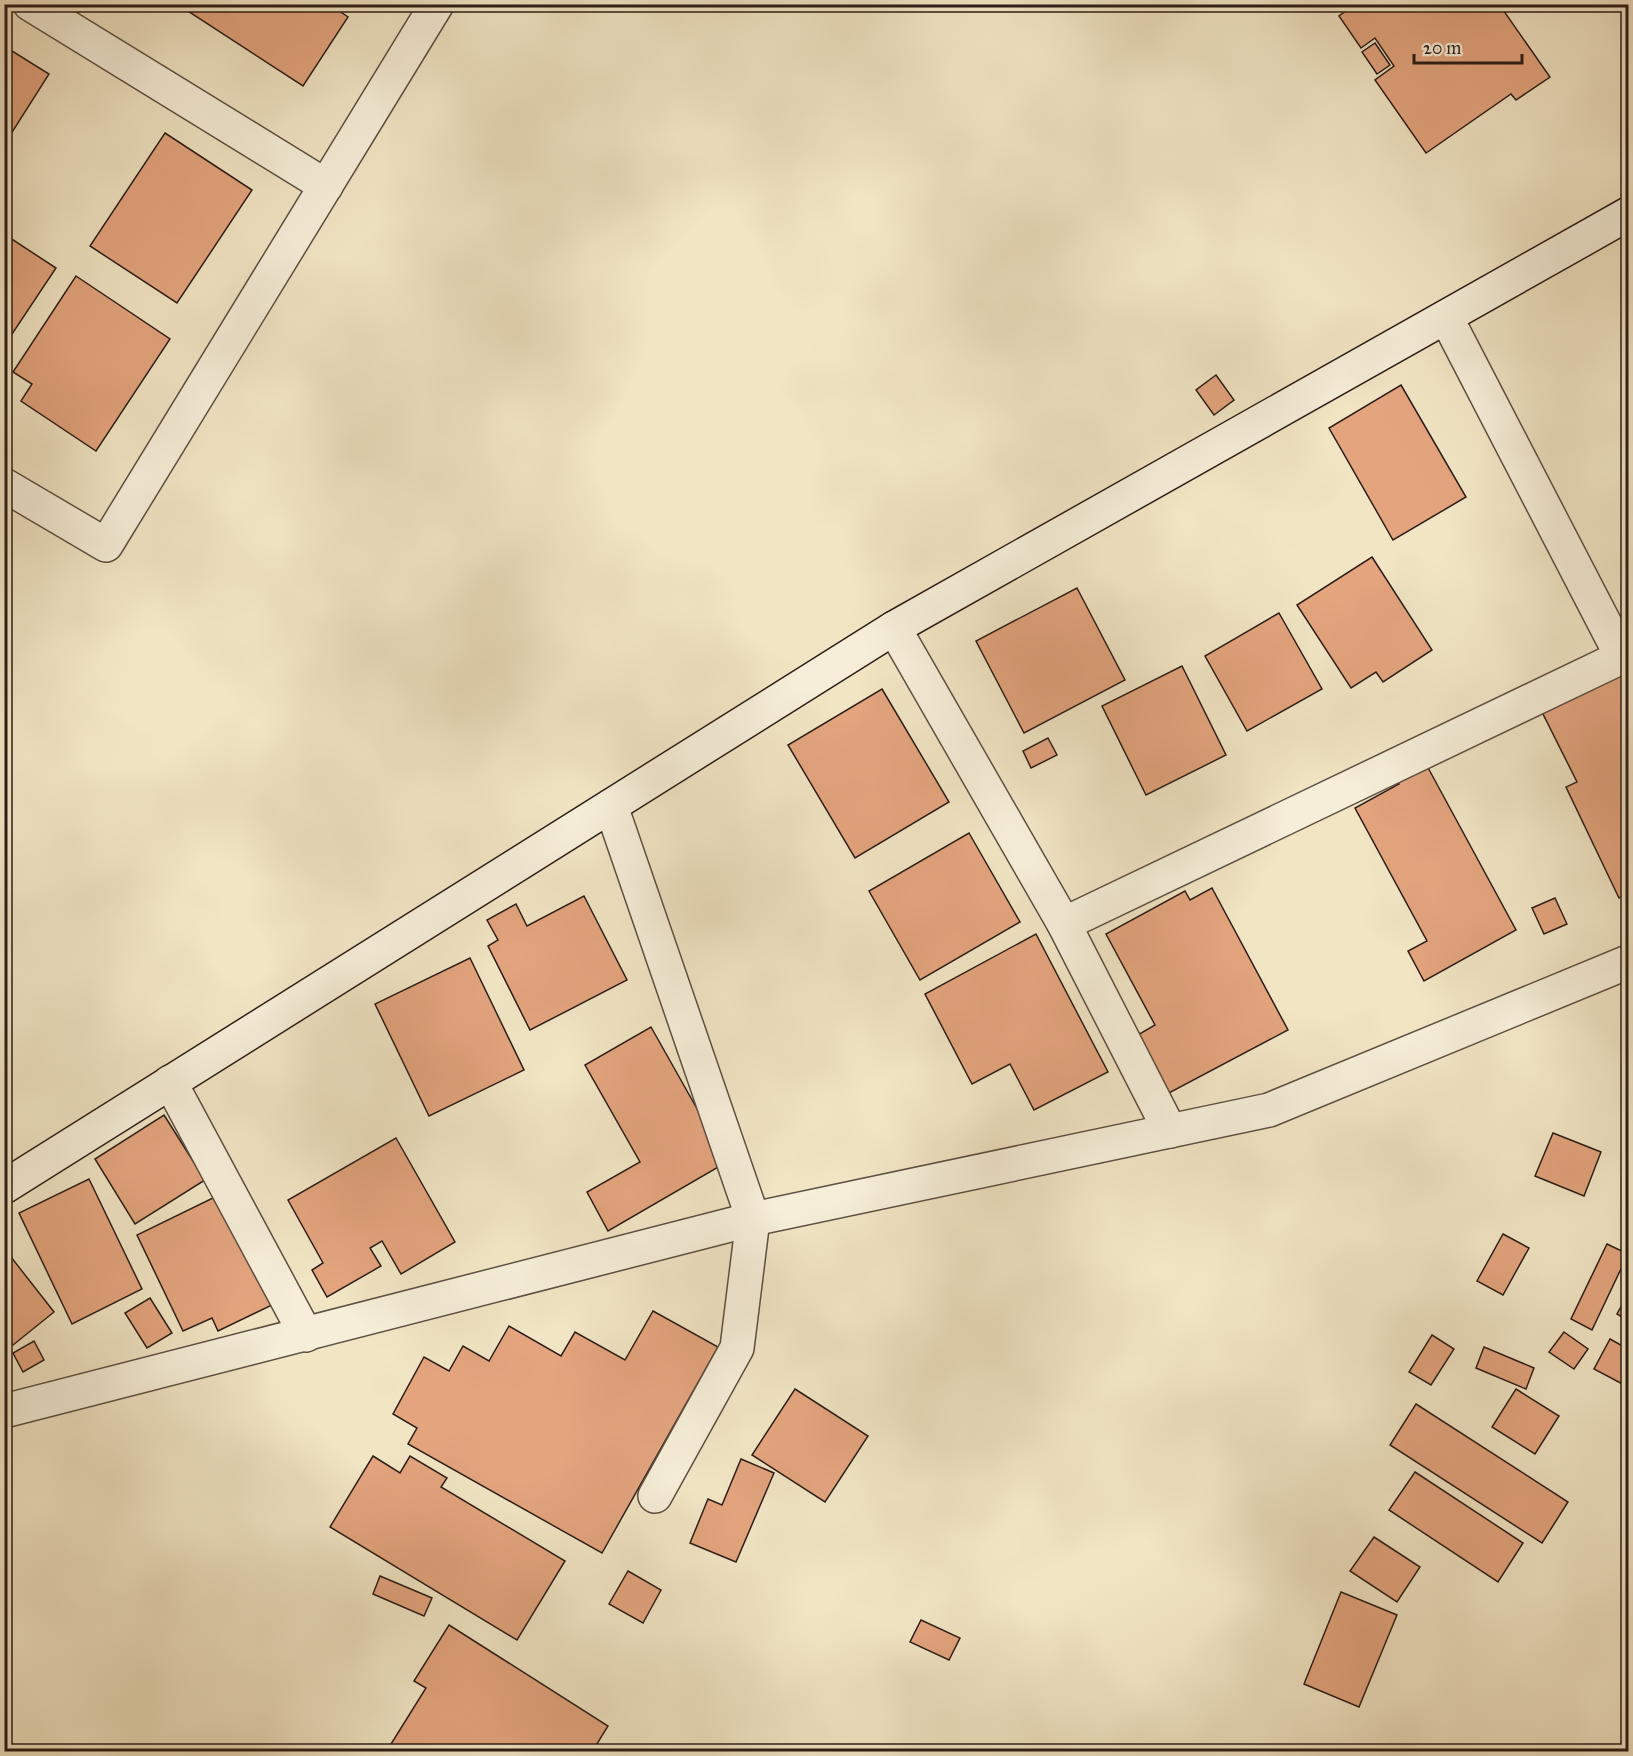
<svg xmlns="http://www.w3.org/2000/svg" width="1633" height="1756" font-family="'IM FELL Great Primer',serif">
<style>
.building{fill:#e3a47e;stroke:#2c1d17;stroke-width:1.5}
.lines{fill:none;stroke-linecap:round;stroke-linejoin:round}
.minor-casing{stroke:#5d4f42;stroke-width:36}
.tertiary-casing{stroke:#5d4f42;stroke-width:36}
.secondary-casing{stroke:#2c1d17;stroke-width:36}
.minor{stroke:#f6eed9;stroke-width:33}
.tertiary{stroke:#f6eed9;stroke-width:33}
.secondary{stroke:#f6eed9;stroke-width:33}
</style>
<rect width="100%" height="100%" fill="#f1e5c4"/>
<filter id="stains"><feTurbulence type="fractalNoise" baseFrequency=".00333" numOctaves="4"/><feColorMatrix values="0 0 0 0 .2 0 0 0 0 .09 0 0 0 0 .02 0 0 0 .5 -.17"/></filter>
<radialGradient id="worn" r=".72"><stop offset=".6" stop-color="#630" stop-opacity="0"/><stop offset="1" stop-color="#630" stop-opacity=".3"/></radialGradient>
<g class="building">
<polygon points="177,4 329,4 348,17 303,86"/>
<polygon points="1355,4 1505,4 1501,7 1550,77 1516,100 1511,94 1426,153 1375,80 1394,66 1375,38 1361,48 1339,16"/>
<polygon points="1375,43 1390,65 1377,74 1362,52"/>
<polygon points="4,46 49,74 4,145"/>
<polygon points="165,133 252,190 177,303 90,246"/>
<polygon points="4,234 56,268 4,346"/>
<polygon points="76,276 170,339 96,451 21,401 32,384 13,372"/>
<polygon points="1216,375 1234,400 1214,415 1196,390"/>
<polygon points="1401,385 1466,497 1393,540 1329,428"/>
<polygon points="1372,557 1432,650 1383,682 1376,672 1351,688 1297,605"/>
<polygon points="1077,588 1125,680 1024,733 976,641"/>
<polygon points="1279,613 1322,689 1247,731 1205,656"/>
<polygon points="1182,666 1226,755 1146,795 1102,706"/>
<polygon points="1622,670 1628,682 1628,893 1619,898 1566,787 1577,782 1541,710"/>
<polygon points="882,689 949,802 855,858 788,745"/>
<polygon points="1048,738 1057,755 1031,768 1023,751"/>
<polygon points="1426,764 1516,930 1424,981 1408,951 1427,941 1355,808 1399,784 1397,780"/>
<polygon points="969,833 1020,922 920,980 869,891"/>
<polygon points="1212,888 1288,1030 1167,1094 1136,1036 1155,1025 1106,934 1185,891 1190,900"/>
<polygon points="584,896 627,980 530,1030 488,946 498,940 487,920 516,904 527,926"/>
<polygon points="1555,898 1567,924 1544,934 1532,908"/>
<polygon points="1036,934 1108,1072 1034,1110 1010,1064 972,1084 925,994"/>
<polygon points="470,958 524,1070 429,1116 375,1004"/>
<polygon points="651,1027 727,1162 608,1231 587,1192 640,1162 585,1065"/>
<polygon points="164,1115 205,1180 135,1224 95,1159"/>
<polygon points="1553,1133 1601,1152 1584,1196 1535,1176"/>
<polygon points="396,1138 455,1242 401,1274 382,1241 370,1248 381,1266 327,1297 312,1270 323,1263 288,1200"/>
<polygon points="89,1179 142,1289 72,1324 19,1213"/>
<polygon points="219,1195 272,1305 218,1331 212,1318 183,1331 137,1235"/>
<polygon points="1503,1234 1529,1248 1503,1295 1477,1281"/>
<polygon points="1607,1244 1628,1254 1592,1330 1571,1319"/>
<polygon points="4,1248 54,1312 13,1345 4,1334"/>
<polygon points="1628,1294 1628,1321 1617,1314"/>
<polygon points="150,1298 172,1333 147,1348 125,1313"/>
<polygon points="653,1311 718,1347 602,1553 408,1444 417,1428 393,1414 424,1357 449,1371 463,1346 489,1361 509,1326 561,1356 575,1332 625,1360"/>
<polygon points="1564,1332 1588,1349 1574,1369 1549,1352"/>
<polygon points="1432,1335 1454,1349 1431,1385 1409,1372"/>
<polygon points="1610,1339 1628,1349 1628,1387 1594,1369"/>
<polygon points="34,1341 44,1360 23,1372 13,1353"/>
<polygon points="1484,1347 1534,1368 1526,1389 1476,1368"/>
<polygon points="795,1389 868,1436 825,1502 752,1455"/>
<polygon points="1516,1389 1559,1416 1535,1454 1492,1427"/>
<polygon points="1416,1404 1568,1502 1542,1543 1390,1445"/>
<polygon points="373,1456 400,1473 410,1456 447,1478 441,1487 565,1561 517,1640 330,1527"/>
<polygon points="741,1459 774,1473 736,1562 690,1543 708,1499 722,1505"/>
<polygon points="1415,1472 1523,1543 1498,1582 1389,1510"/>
<polygon points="1374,1537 1420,1567 1397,1602 1350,1571"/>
<polygon points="628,1571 661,1590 643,1623 609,1604"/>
<polygon points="380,1576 432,1598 424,1616 373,1594"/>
<polygon points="1341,1592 1397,1615 1359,1707 1304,1684"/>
<polygon points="921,1620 960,1638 949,1660 910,1642"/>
<polygon points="449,1625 608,1726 592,1752 386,1752 426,1688 414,1681"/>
</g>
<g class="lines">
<defs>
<g id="minor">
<polyline points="30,4 326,186"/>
<polyline points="1446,317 1622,657"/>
<polyline points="4,485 106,545 437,4"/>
<polyline points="894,628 1064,924 1170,1131"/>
<polyline points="611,806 753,1219 737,1348 655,1496"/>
<polyline points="1064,924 1628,654"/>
<polyline points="170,1082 306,1335"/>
</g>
<polyline id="tertiary" points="4,1411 753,1219 1269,1110 1628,962"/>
<polyline id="secondary" points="4,1187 894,628 1628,214"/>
</defs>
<use href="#minor" class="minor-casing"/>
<use href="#tertiary" class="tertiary-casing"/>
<use href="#secondary" class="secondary-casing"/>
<use href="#minor" class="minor"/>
<use href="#tertiary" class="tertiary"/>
<use href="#secondary" class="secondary"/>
</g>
<rect width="1633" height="1756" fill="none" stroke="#f1e5c4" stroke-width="24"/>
<rect x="6" y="6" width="1621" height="1744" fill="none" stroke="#2c1d17" stroke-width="3"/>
<rect x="12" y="12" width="1609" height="1732" fill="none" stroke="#2c1d17" stroke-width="1.5"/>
<path d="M1414 54v9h108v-9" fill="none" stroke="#2c1d17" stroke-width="3"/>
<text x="1423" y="54" font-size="18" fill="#2c1d17" stroke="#f6eed9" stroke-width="4.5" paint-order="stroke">20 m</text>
<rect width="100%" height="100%" filter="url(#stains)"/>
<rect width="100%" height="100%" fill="url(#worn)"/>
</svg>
